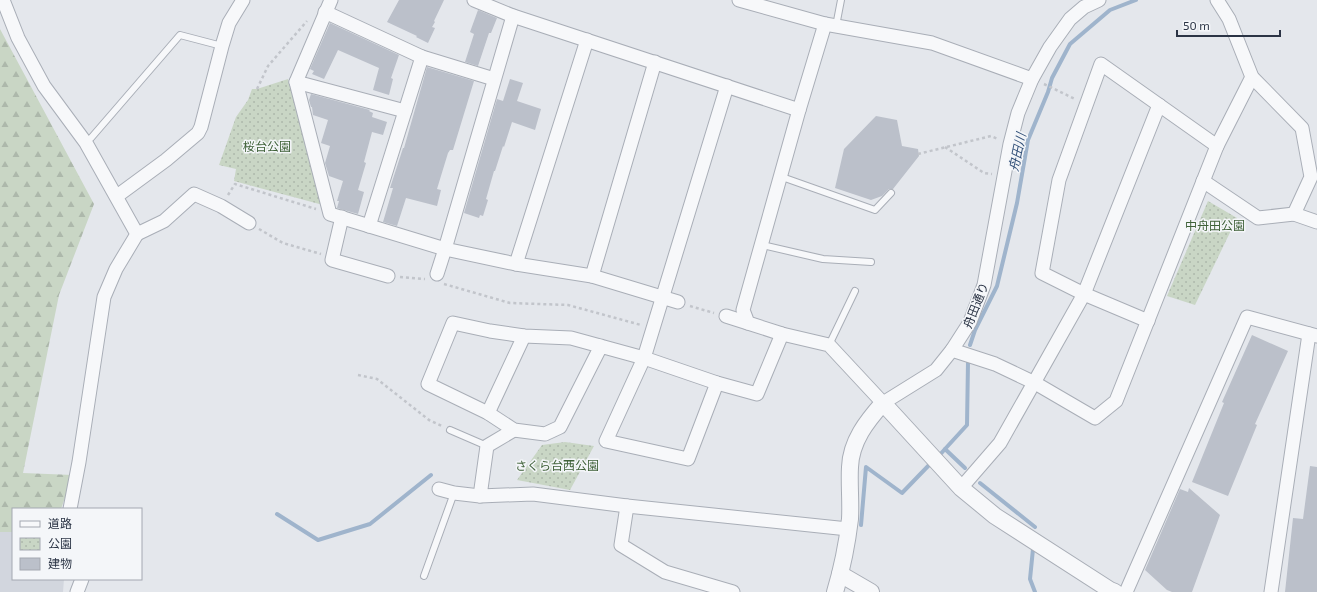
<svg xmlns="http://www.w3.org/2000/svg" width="1317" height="592" font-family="'Exo 2','Noto Sans JP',sans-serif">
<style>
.built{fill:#d2d6de}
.forest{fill:url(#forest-firs)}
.park{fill:url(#park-dots)}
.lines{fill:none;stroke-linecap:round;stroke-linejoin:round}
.stream{stroke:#9fb4cc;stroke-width:4}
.building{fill:#bbc0ca}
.service-casing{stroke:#a9aeb7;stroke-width:8}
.minor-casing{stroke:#a9aeb7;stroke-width:15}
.tertiary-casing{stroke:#a9aeb7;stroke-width:18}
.path{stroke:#c2c5cb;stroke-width:2.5;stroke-dasharray:3 3;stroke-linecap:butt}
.service{stroke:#f7f8fa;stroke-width:6}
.minor{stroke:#f7f8fa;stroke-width:13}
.tertiary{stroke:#f7f8fa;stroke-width:16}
.labels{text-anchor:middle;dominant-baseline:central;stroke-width:3;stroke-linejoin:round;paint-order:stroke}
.park-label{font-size:12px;fill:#3f6138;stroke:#f4f6f9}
.street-label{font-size:12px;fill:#2b3445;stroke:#f4f6f9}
.water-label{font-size:13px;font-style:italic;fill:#34527a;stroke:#f4f6f9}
</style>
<defs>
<pattern id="forest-firs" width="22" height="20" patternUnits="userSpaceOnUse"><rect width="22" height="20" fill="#c9d6c5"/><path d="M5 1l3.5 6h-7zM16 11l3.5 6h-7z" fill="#adb8ab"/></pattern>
<pattern id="park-dots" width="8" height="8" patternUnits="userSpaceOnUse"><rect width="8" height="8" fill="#c9d6c5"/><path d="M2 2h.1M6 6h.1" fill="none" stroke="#adb8ab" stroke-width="1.8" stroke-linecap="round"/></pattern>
</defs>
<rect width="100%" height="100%" fill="#e4e7ec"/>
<polygon class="built" points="0,532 13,532 13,579 64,579 63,592 0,592"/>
<polygon class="forest" points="0,29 94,204 59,295 23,473 73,475 61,509 13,509 13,532 0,532"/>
<g class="park">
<polygon points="288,79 323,205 234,181 236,169 219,165 236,117 248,100 252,89 257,89"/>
<polygon points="1208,201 1237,218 1195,305 1167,296"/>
<polygon points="565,442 594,446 570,490 517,480 542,445"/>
</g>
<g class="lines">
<g class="stream">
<polyline points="970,345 975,330 997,286 1017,203 1028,140 1048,92 1052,78 1070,44 1110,10 1136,0"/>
<polyline points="937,458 945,449"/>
<polyline points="965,468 945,449 967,425 968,362"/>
<polyline points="980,483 1035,527"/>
<polyline points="277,514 318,540 370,524 431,475"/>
<polyline points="861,525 866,467 902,493 932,462"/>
<polyline points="1033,549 1030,579 1035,592"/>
</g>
</g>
<g class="building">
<polygon points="399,0 444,0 434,21 435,22 432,27 435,28 428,43 416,37 417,36 387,22"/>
<polygon points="478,10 497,18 491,33 489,33 478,66 465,62 474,34 470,32"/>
<polygon points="330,23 399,55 391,78 393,79 389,95 373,90 379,68 338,50 324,79 312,74 314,71 310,69"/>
<polygon points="427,67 474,81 453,150 450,150 448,153 437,189 441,190 437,206 406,198 397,226 383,222 393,188 390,188 403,148 404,148"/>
<polygon points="510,79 523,83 517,101 541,109 535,130 512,122 504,147 503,146 495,171 494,171 486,199 488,200 483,216 480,215 479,218 464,213 497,99 503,101"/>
<polygon points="311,94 370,110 369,111 373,113 372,117 387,122 383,135 372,132 364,162 366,163 358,190 364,192 358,214 337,208 339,201 337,201 343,181 329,176 325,163 330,146 321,143 328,120 313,115 312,107 311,107 309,100"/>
<polygon points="876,116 897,120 902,146 918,149 919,156 893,189 889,189 882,196 871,200 835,188 844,149"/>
<polygon points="1252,335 1288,351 1255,424 1257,425 1228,496 1192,482 1224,403 1222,402"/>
<polygon points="1310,466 1317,467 1317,592 1285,592 1293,518 1303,519"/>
<polygon points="1189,488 1220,515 1192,592 1172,592 1167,590 1145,570 1180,489 1188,492"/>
</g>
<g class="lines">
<defs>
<g id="service">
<polyline points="836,26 841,0"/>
<polyline points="86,143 91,138 180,35 222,46"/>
<polyline points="782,177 875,210 891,193"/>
<polyline points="762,245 823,259 871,262"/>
<polyline points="829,345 855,291"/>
<polyline points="450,430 487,446"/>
<polyline points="424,576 454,493"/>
</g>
<g id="minor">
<polyline points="3,0 18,38 44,86 86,143 137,234 116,269 104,297 79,462 70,509"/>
<polyline points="331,0 296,82 330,214 445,249 437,274"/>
<polyline points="474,0 513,16 799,110"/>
<polyline points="739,0 825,24 932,43 1032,79"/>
<polyline points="1217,0 1229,19 1252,77 1302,128 1311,177 1294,214"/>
<polyline points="325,12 422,57 494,79"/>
<polyline points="513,16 445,249 516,264 592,276 678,302"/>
<polyline points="825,24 799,110 743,310 748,323 782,334 829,345 883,403 936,370 952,350 970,322 984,285 1010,144 1018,113 1032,79 1050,47 1070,19 1084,7 1099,0"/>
<polyline points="296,82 405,111"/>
<polyline points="727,86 644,358 717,383 757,394 782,334"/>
<polyline points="1203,181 1258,218 1294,214 1317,222"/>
<polyline points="117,196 166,160 198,133 201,127 222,46 229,23 243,0"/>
<polyline points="342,217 332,260 388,276"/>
<polyline points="369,226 422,57"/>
<polyline points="137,234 164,221 194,194 221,206 249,223"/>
<polyline points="516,264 587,40"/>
<polyline points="592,276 655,62"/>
<polyline points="726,316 748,323"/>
<polyline points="1148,321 1084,294 1042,273 1059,180 1101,64 1217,146 1252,77"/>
<polyline points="601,346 560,427 545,434 514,430 488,413 428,384 453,323 490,331 524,336 571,338 644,358 606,441 688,459 717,383"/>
<polyline points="952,350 995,364 1035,383 1095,418 1116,401 1217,146"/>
<polyline points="488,413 524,336"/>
<polyline points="514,430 487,446 480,496 533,494 627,506"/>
<polyline points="961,488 1000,443 1084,294 1159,105"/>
<polyline points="439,489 454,493 480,496"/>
<polyline points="77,592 82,579"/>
<polyline points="733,592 665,572 621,545 627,506 848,529"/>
<polyline points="1126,592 1247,317 1317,336"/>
<polyline points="1271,592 1309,334"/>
</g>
<g id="tertiary">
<polyline points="840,574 871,592"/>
<path d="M835 592C842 569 847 544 850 519 851 502 849 484 850 467 851 441 867 421 883 403L961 488 995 516 1110 590 1115 592"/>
</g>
</defs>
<use href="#service" class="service-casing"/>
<use href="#minor" class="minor-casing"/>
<use href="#tertiary" class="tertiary-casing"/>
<g class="path">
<polyline points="1044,84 1075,99"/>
<polyline points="257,89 268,66 307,21"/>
<polyline points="945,147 984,173 992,174"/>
<polyline points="918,154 991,136 998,139"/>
<polyline points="228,195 235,184 316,209"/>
<polyline points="259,229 283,243 321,254"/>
<polyline points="400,277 425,279"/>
<polyline points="444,284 510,303 568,305 641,325"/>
<polyline points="690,306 714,313"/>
<polyline points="358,375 377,379 429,420 442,426"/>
</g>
<use href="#service" class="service"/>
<use href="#minor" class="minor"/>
<use href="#tertiary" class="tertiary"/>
</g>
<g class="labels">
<g class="park-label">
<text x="267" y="146">桜台公園</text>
<text x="1215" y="225">中舟田公園</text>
<text x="557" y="465">さくら台西公園</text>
</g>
<g class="street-label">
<text transform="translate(975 305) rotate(-68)">舟田通り</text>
</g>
<g class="water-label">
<text transform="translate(1017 152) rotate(-78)">舟田川</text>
</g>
</g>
<rect x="12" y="508" width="130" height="72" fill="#f4f6f9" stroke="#a4a8b1"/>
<rect x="20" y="521" width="20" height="6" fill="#f7f8fa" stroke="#a4a8b1"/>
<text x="48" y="528" font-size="12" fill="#2b3445">道路</text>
<rect x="20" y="538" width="20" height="12" fill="url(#park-dots)" stroke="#a4a8b1"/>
<text x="48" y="548" font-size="12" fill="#2b3445">公園</text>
<rect x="20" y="558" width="20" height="12" fill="#bbc0ca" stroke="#a4a8b1"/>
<text x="48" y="568" font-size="12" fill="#2b3445">建物</text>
<path d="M1177 30v6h103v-6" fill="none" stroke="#2b3445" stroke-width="2"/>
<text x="1183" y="30" font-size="12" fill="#2b3445" stroke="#f4f6f9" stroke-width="3" paint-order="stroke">50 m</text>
</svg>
